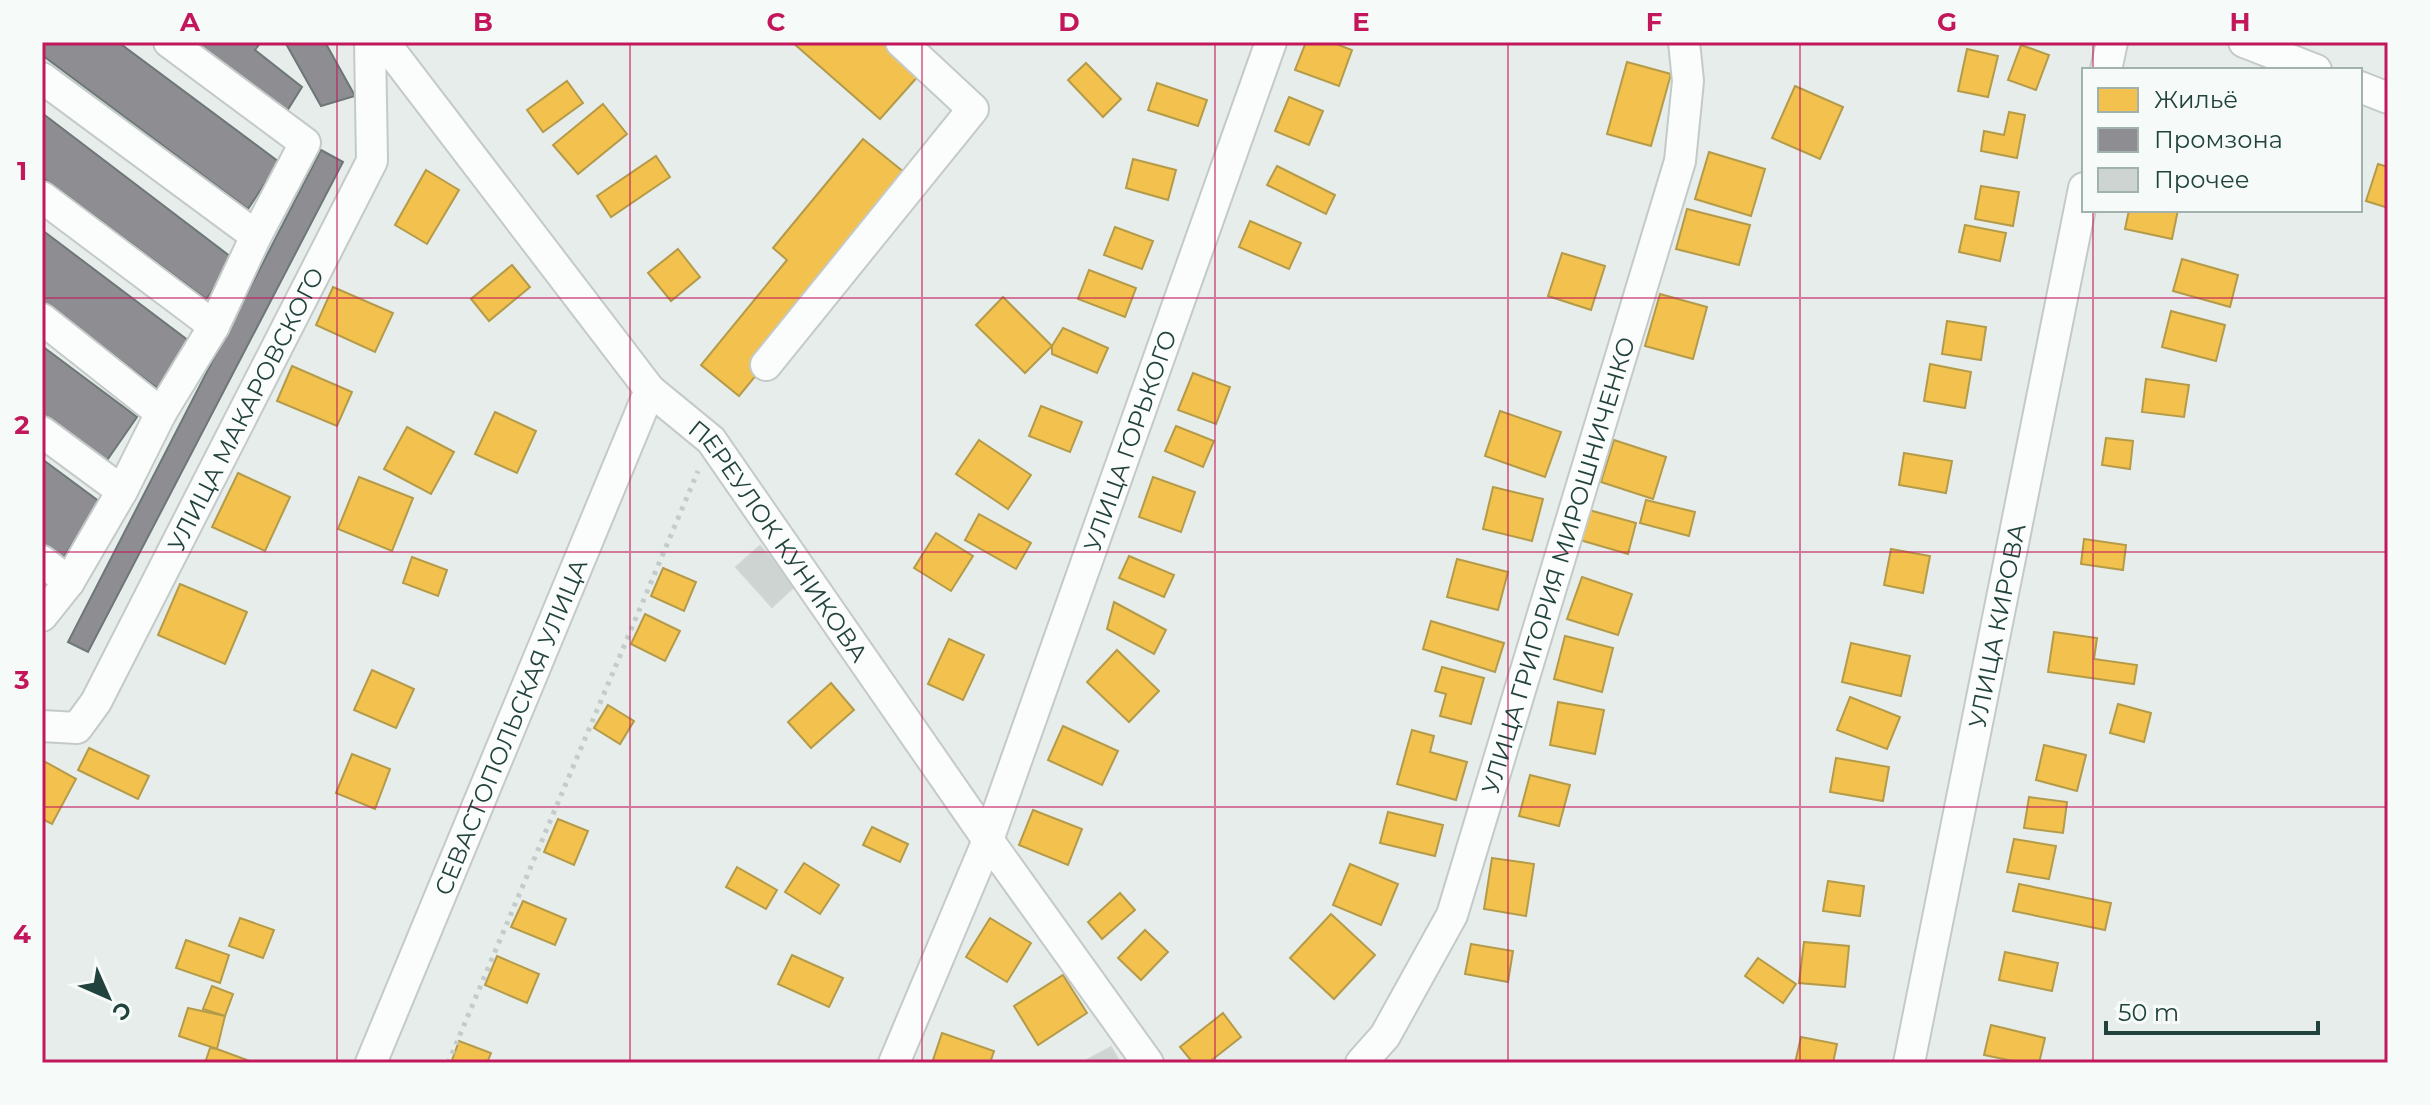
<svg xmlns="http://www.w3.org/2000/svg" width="2430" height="1105" font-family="Montserrat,sans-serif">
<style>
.homes{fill:#f2c14e;stroke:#b49b49;stroke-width:2}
.industry{fill:#8d8d92;stroke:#6d7778;stroke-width:2}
.building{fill:#ced4d2;stroke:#d0d6d3;stroke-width:2}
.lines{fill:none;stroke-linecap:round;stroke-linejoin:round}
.minor-casing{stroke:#c4cac8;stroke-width:34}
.path{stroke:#c2ccca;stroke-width:5;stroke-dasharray:4 6;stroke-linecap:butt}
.minor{stroke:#fbfcfc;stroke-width:30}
.grid{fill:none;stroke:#c2185b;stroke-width:2;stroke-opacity:0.55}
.labels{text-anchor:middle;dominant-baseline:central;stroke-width:8;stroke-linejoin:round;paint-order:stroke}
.street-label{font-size:24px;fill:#22433d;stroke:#f6fbf9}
.neatline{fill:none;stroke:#c2185b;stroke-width:3}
.grid-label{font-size:26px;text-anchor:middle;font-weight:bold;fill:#c2185b}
</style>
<rect width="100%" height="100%" fill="#e7edea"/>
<g class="homes">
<polygon points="792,42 884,42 920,74 880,119"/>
<polygon points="1306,42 1331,42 1352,50 1339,86 1295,70"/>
<polygon points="2021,45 2049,55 2036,90 2008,80"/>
<polygon points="1967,49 1998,56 1988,97 1958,91"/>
<polygon points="1627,62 1671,74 1651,146 1607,134"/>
<polygon points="1086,63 1121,99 1103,117 1068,80"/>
<polygon points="567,81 583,103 543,132 527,110"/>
<polygon points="1157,83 1207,100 1198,126 1148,110"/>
<polygon points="1795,86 1843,107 1820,159 1772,138"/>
<polygon points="1289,97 1323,111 1309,145 1275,131"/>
<polygon points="603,104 627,134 578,174 553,145"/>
<polygon points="2009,112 2025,115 2017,158 1981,151 1984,131 2004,135"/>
<polygon points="863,139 905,173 821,296 739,396 701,365 787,260 773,248"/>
<polygon points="1709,152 1765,169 1751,216 1695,199"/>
<polygon points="656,156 670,177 611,217 597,196"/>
<polygon points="1133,159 1176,170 1168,200 1126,188"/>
<polygon points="2378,164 2388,167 2388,208 2366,201"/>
<polygon points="1277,166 1335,195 1326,214 1267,185"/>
<polygon points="426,170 459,190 427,244 395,225"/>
<polygon points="1981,186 2019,192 2013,226 1975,219"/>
<polygon points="1687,209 1750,225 1739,265 1676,249"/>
<polygon points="2129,210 2178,210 2172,239 2125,229"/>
<polygon points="1250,221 1301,243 1289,269 1239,247"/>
<polygon points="1965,225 2006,233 2000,261 1959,252"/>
<polygon points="1115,227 1153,241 1142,269 1104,255"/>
<polygon points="678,249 700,277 671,301 648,273"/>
<polygon points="1562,253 1605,266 1591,310 1548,296"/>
<polygon points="2182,259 2238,275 2230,307 2173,291"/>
<polygon points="512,265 530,287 489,321 471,299"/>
<polygon points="1089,270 1136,288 1125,317 1078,299"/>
<polygon points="333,287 393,313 375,352 316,325"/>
<polygon points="1660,294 1707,307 1693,359 1645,346"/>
<polygon points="1003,297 1052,346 1025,373 976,325"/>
<polygon points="2171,311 2225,325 2216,361 2162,347"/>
<polygon points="1947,321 1986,327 1981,360 1942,354"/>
<polygon points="1063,328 1108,348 1097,373 1052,354 1052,346"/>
<polygon points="1930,364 1971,372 1965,408 1924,401"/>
<polygon points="292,366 352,392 337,426 277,401"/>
<polygon points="1193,373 1230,387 1216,424 1178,410"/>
<polygon points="2146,379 2189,385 2184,417 2142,412"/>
<polygon points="1041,406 1082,422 1070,452 1029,436"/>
<polygon points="1500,411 1561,432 1545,477 1485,456"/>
<polygon points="495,412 536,431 517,473 475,454"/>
<polygon points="1176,426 1214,441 1203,467 1165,451"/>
<polygon points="407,427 454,452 431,494 384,469"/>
<polygon points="2106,438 2133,441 2130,469 2102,465"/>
<polygon points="979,440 1031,475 1008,509 956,474"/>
<polygon points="1614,440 1666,457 1653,499 1601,482"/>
<polygon points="1904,453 1952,461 1946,493 1899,485"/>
<polygon points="238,473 290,497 265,551 212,527"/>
<polygon points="359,477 413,498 392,551 338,529"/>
<polygon points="1153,477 1195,492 1181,532 1139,517"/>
<polygon points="1493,487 1543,499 1532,541 1483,529"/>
<polygon points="1646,500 1695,512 1689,536 1640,523"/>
<polygon points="1589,510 1636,523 1628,554 1580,540"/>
<polygon points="979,514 1031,543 1016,569 965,540"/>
<polygon points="936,533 973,556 951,591 914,568"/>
<polygon points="2084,539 2126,545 2123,570 2081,564"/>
<polygon points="1891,549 1930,556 1923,593 1884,585"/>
<polygon points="1129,556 1174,575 1164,597 1119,578"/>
<polygon points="412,557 447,570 438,596 403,583"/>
<polygon points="1457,559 1508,572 1498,610 1447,597"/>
<polygon points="663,568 696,582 684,611 651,596"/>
<polygon points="1582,577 1632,594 1618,635 1567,619"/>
<polygon points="180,584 247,612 225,664 158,635"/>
<polygon points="1114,602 1166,630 1154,654 1107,629"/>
<polygon points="645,614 680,631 665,661 631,644"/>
<polygon points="1431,621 1504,643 1495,672 1423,649"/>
<polygon points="2054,632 2097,638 2094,659 2137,665 2134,684 2048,672"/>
<polygon points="1565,636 1613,648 1602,692 1554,679"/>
<polygon points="949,639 984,655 963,700 928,684"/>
<polygon points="1851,643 1910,656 1901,696 1842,682"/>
<polygon points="1117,650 1159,691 1129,722 1087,682"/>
<polygon points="1442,667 1484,678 1471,724 1440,716 1446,694 1435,691"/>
<polygon points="372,670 414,689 396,728 354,710"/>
<polygon points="831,683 854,710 811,748 788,722"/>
<polygon points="1850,697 1900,717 1887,749 1837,730"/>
<polygon points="1558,702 1604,710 1595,754 1550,745"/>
<polygon points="2118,704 2151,713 2144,742 2110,733"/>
<polygon points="608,705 634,721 620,744 594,728"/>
<polygon points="1063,726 1118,751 1102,785 1048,760"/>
<polygon points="1412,730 1434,736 1430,752 1467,762 1456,800 1397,784"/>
<polygon points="2044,745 2086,755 2077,791 2036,780"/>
<polygon points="89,748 149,776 138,799 78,770"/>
<polygon points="352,754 390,769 375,809 336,793"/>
<polygon points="1836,758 1889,767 1883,801 1830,792"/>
<polygon points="42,760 76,779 52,824 42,819"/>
<polygon points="1530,775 1570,785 1559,826 1519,816"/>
<polygon points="2029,797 2067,802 2063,833 2024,828"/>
<polygon points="1033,810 1082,829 1068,865 1019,845"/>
<polygon points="1388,812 1443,825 1435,856 1380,843"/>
<polygon points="558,819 588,831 574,865 544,852"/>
<polygon points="872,827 908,844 900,862 863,845"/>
<polygon points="2014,839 2056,846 2049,879 2007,872"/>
<polygon points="1492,858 1534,864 1526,916 1484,909"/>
<polygon points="804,863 839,885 820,914 785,892"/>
<polygon points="1350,864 1398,884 1381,925 1333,905"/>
<polygon points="737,867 777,890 766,909 726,887"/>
<polygon points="1828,881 1864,886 1860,916 1823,911"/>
<polygon points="2019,884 2111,903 2105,930 2013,911"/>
<polygon points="1120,893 1135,910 1102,939 1088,922"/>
<polygon points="523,901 566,919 555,945 511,927"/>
<polygon points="1331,914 1375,955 1334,999 1290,958"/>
<polygon points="240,918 274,930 263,958 229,946"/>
<polygon points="990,918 1031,943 1007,982 966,957"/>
<polygon points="1145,930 1168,952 1141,980 1118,958"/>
<polygon points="186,940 229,955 220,983 176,968"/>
<polygon points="1804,942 1849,946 1845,987 1799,983"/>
<polygon points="1471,944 1513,951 1508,982 1465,974"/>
<polygon points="2005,952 2058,963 2052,991 1999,980"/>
<polygon points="792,955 843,978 829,1007 778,984"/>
<polygon points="497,956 539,974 527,1003 485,985"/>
<polygon points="1758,958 1796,984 1783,1003 1745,976"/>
<polygon points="1063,975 1087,1013 1038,1045 1014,1006"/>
<polygon points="212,986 233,994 225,1016 203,1009"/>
<polygon points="188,1008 225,1016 217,1049 179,1036"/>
<polygon points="1223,1013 1241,1037 1208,1063 1193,1063 1180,1047"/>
<polygon points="1991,1025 2045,1038 2039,1063 2022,1063 1984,1055"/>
<polygon points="942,1033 994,1051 990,1063 932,1063"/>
<polygon points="1801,1037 1837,1044 1833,1063 1795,1063"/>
<polygon points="459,1041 491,1053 487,1063 451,1063"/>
<polygon points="210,1048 217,1049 255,1063 205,1063"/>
</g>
<g class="industry">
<polygon points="42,42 118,42 279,162 248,209 42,55"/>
<polygon points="191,42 261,42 255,50 302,87 287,111"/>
<polygon points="285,42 325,42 355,96 321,106"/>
<polygon points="42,113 235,260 206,299 42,177"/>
<polygon points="321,150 343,162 88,652 68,642"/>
<polygon points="42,230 189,341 157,388 42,301"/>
<polygon points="42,346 137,417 103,466 42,419"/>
<polygon points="42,459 100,502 61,561 42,547"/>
</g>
<g class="building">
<polygon points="760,546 796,585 772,607 736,567"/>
<polygon points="1111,1047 1120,1063 1083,1063 1083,1062"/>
</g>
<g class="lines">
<defs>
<g id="minor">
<path id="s1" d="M384 42 650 390 711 440 988 840 1148 1063"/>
<polyline points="2244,42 2316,70"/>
<polyline points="2106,70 2112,42"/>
<polyline points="42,78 256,236"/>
<polyline points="2360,87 2388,98"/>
<polyline points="42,197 214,326"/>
<polyline points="42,319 161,413"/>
<polyline points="766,365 973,109 901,42"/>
<polyline points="42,432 122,491"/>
<polyline points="42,561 69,582 122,491 161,413 214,326 256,236 305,143 169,42"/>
<polyline points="42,616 69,582"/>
<path id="s2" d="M42 726 77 728 96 702 372 161 370 42"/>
<path id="s3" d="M371 1063 650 390"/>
<path id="s4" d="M894 1063 988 840 1271 42"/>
<path id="s5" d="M1361 1063 1385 1036 1452 915 1680 161 1688 81 1684 42"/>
<path id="s6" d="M1909 1063 2084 188"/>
</g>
</defs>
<use href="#minor" class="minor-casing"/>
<polyline class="path" points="448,1063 698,471"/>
<use href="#minor" class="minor"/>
</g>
<path class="grid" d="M337 42V1063M630 42V1063M922 42V1063M1215 42V1063M1508 42V1063M1800 42V1063M2093 42V70M2093 210V1063M42 298H2388M42 552H2388M42 807H2388"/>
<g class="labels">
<g class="street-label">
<text stroke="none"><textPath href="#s2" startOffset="396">УЛИЦА МАКАРОВСКОГО</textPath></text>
<text stroke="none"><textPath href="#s4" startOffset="666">УЛИЦА ГОРЬКОГО</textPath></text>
<text stroke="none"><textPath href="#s1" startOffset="638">ПЕРЕУЛОК КУНИКОВА</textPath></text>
<text stroke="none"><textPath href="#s5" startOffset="540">УЛИЦА ГРИГОРИЯ МИРОШНИЧЕНКО</textPath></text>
<text stroke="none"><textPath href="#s6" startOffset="446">УЛИЦА КИРОВА</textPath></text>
<text stroke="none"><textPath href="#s3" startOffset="364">СЕВАСТОПОЛЬСКАЯ УЛИЦА</textPath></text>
</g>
</g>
<rect width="2430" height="1105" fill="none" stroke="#f6fbf9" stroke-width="88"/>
<rect x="2082" y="68" width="280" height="144" fill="#f6fbf9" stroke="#a1b1ae" stroke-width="2"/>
<rect x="2098" y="88" width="40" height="24" fill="#f2c14e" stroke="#a1b1ae" stroke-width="2"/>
<text x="2154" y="108" font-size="24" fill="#22433d">Жильё</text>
<rect x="2098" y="128" width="40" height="24" fill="#8d8d92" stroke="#a1b1ae" stroke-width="2"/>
<text x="2154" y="148" font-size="24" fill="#22433d">Промзона</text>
<rect x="2098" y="168" width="40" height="24" fill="#ced4d2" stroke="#a1b1ae" stroke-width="2"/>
<text x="2154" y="188" font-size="24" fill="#22433d">Прочее</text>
<g transform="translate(108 997) rotate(135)" stroke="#f6fbf9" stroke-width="6" paint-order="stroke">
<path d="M0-6L14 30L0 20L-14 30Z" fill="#22433d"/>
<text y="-12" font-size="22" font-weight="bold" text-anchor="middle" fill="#22433d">С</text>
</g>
<path d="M2106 1021v12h212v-12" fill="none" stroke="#22433d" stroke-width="4"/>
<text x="2118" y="1021" font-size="24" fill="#22433d" stroke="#f6fbf9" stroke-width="6" paint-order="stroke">50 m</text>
<rect x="44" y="44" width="2342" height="1017" class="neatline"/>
<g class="grid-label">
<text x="190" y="31">A</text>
<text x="483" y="31">B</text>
<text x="776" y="31">C</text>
<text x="1069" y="31">D</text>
<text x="1361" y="31">E</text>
<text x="1654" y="31">F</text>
<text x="1947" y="31">G</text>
<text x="2240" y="31">H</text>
<text x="22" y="180">1</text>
<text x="22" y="434">2</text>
<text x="22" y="689">3</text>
<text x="22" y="943">4</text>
</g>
</svg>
